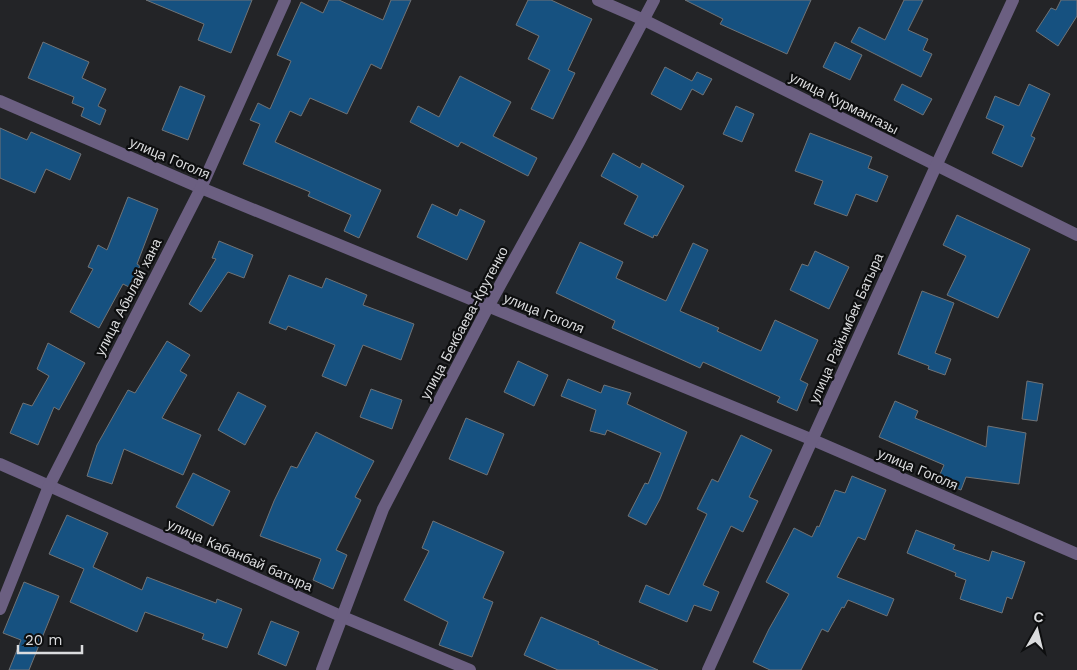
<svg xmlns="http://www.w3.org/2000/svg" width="1077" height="670" font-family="'Work Sans',sans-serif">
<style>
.building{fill:#165180;stroke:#707376}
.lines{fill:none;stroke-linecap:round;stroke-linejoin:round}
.minor{stroke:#6b5f81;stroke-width:12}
.labels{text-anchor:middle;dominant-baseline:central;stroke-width:4.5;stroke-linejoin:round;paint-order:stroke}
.street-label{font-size:14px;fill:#dbdcde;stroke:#0d0e0f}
</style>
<rect width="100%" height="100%" fill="#232427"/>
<g class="building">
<polygon points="146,0 252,0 231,53 198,40 204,24"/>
<polygon points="329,0 339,0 383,20 391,0 411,0 381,69 371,64 347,114 310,98 301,116 290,111 275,142 381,190 359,238 344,231 351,215 308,196 310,192 243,164 260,124 250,120 258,103 270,109 291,61 277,55 301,2 323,13"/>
<polygon points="528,0 551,0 592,19 568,70 575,73 553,119 531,109 550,70 528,59 539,36 516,25"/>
<polygon points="685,0 811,0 787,54 720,24 723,19"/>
<polygon points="904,0 923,0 908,30 928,39 923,50 932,54 921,77 851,42 859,27 885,40"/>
<polygon points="1061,0 1077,0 1077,16 1058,46 1036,31 1051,8 1056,10"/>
<polygon points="43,42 89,62 82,78 106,89 98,106 106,110 100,125 81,116 84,108 72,103 74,97 28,78"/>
<polygon points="835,42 862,55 850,80 823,67"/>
<polygon points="665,67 692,81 697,72 712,79 703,95 692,89 681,110 651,94"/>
<polygon points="460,76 511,102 493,136 537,158 528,176 461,142 458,147 410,122 418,106 439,117"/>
<polygon points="902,84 932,99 923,115 894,100"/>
<polygon points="1029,84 1050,94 1031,136 1035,138 1022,167 992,153 1004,126 986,118 995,96 1019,106"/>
<polygon points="180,86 205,96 188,140 162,130"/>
<polygon points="736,106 754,114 742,142 723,134"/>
<polygon points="0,128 27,140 31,132 81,154 70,180 46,169 35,193 0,178"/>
<polygon points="810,133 872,157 868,168 888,176 877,202 856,194 847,216 814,204 823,181 795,171"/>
<polygon points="613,153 640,168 642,163 684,186 657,236 654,235 653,238 624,224 638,196 601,176"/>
<polygon points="128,197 158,209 137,264 140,266 129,287 123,284 99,328 70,312 93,269 88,267 98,245 107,250"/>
<polygon points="432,204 457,216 460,209 485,221 467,260 417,237"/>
<polygon points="957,215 1030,249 998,318 947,295 966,256 943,245"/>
<polygon points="219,241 253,255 244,278 228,272 201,312 189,304 216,259 212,258"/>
<polygon points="580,242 623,262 616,278 666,301 693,243 708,250 680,311 719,328 717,331 761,351 775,320 818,340 800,380 808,384 797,411 777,402 780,397 703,362 700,368 612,328 615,321 556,293"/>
<polygon points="815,251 849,267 829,309 790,290 802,264 808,266"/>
<polygon points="289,275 322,288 326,278 367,295 363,305 414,324 401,360 363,345 346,386 322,376 335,345 288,326 286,330 269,323"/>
<polygon points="922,291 954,303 935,353 951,359 945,375 928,369 929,366 898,354"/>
<polygon points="167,341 190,355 180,371 187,375 162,418 201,435 183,475 124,449 112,484 87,476 97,445 128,390 135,393"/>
<polygon points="48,343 85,363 59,410 54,407 38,445 10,433 23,403 32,406 49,376 37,369"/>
<polygon points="518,361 548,375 534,406 504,392"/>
<polygon points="568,379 601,393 604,385 631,393 627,404 687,432 660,499 646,525 628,516 645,483 648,484 661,453 607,430 605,435 590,431 596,410 561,396"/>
<polygon points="1027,381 1043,384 1037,421 1022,419"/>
<polygon points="371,389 402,400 392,429 360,417"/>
<polygon points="238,392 266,406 245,445 218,430"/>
<polygon points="895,401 918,411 915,418 986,447 988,426 1026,433 1019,484 966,477 961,490 937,481 944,465 879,437"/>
<polygon points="466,418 504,434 487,475 449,459"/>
<polygon points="316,432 374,461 355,497 361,500 336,550 347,555 333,589 313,580 321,559 260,536 274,501 291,466 297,468"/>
<polygon points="741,435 772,450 749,497 758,501 743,532 731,526 703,585 719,592 711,611 694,605 687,622 639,602 646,585 669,595 707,514 697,509 712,479 718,482"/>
<polygon points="193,473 230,491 213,526 176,507"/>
<polygon points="852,476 886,490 865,540 858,537 837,577 894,599 887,616 848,600 844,608 842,607 828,632 822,629 801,670 770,670 753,662 769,629 789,594 766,582 794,528 812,537 817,526 819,527 835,490 845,493"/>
<polygon points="67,515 108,533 93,567 142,590 147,577 216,603 217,599 242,609 227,648 202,639 204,634 145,612 137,632 70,602 84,569 49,554"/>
<polygon points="433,521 504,552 483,598 493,602 472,657 439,645 448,622 404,600 429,551 422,548"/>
<polygon points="916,530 955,545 953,549 989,561 992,551 1025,562 1012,599 1007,597 1002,613 960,599 966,580 955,576 956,573 907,553"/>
<polygon points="24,582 59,596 29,670 9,670 21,640 3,633"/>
<polygon points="541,617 599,642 598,644 658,670 558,670 524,655"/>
<polygon points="271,621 299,632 286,666 258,654"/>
</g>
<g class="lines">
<g class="minor">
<polyline points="598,0 644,20 1077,235"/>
<polyline points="0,101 201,188 813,440 1077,554"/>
<polyline points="0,464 343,617 470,670"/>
<polyline points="0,609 49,486 201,188 285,0"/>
<polyline points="322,670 383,509 488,307 579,142 654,0"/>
<polyline points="708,670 936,166 1013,0"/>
</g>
</g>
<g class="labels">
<g class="street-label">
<text transform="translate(844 103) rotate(27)">улица Курмангазы</text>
<text transform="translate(170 158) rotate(23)">улица Гоголя</text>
<text transform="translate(128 297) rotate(-63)">улица Абылай хана</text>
<text transform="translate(544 313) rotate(22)">улица Гоголя</text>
<text transform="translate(464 323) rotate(-62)">улица Бекбаева-Крутенко</text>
<text transform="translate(846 328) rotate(-66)">улица Райымбек Батыра</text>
<text transform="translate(918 469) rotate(23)">улица Гоголя</text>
<text transform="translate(240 555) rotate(24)">улица Кабанбай батыра</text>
</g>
</g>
<g transform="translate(1037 630) rotate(8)" stroke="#0d0e0f" stroke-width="4" paint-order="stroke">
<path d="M0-4L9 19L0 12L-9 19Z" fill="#dbdcde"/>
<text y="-8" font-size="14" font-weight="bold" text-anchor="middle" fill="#dbdcde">С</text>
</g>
<path d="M18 645v8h64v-8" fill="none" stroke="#dbdcde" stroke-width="2.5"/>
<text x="25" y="645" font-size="15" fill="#dbdcde" stroke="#0d0e0f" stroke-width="4" paint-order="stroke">20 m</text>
</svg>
